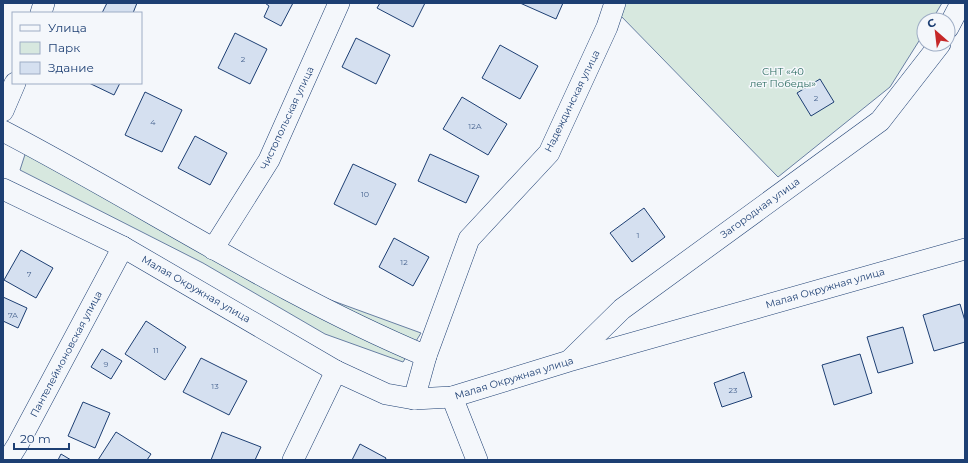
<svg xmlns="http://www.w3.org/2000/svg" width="968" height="463" font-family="Montserrat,sans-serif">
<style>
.green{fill:#d7e8df;stroke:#687fa3}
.building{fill:#d5e0f0;stroke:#1d3f73}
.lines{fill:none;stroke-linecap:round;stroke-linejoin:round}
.minor-casing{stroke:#1d3f73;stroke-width:22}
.minor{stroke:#f4f7fb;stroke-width:21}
.labels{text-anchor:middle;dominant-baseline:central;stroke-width:3;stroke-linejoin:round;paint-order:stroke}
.number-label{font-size:8px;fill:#4b6792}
.park-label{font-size:10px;fill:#2c6c60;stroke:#f4f7fb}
.street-label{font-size:10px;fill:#1d3f73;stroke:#f4f7fb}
</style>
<rect width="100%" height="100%" fill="#f4f7fb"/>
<g class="green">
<polygon points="623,3 942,3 932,20 924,20 924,33 890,87 778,177 619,14"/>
<polygon points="30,139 314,294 421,333 403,362 325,334 203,263 20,170"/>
</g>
<g class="building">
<polygon points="107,3 137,3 133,13 102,13"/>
<polygon points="265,3 293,3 281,26 264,17 269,6"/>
<polygon points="380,3 425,3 413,27 377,8"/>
<polygon points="520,3 563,3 556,19"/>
<polygon points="235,33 267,49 250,84 218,68"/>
<polygon points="356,38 390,55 376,84 342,67"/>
<polygon points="500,45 538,66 520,99 482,78"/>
<polygon points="820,79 834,102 811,116 797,93"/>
<polygon points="89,83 120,83 114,95"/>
<polygon points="145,92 182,110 162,152 125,135"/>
<polygon points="462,97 507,124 488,155 443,129"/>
<polygon points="195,136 227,153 210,185 178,168"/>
<polygon points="430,154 479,176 466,203 418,181"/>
<polygon points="353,164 396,184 376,225 334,204"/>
<polygon points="644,208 665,237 632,262 610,233"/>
<polygon points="394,238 429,257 413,286 379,267"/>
<polygon points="21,250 53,268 36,298 4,280"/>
<polygon points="3,297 27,308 18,328 3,321"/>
<polygon points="960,304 965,321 965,342 934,351 923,315"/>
<polygon points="146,321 186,347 165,380 125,354"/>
<polygon points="903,327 913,363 878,373 867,337"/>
<polygon points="102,349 122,361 111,379 91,367"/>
<polygon points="860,354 872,393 834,405 822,365"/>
<polygon points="201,358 247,381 229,415 183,392"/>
<polygon points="744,372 752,397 722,407 714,383"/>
<polygon points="83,402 110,413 95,448 68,436"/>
<polygon points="116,432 151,454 147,460 98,460"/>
<polygon points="222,432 261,447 255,460 211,460"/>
<polygon points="360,444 386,458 385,460 352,460"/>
<polygon points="61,454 71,460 58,460"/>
</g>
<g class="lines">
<defs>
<g id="minor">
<polyline points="41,13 44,3"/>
<polyline points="948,28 961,3"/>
<polyline points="3,111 15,83"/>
<path d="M3 131C145 205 278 294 426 356"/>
<polyline points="3,189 123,247 336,371 386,394 414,399 452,397 569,361 965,249"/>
<polyline points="213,249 269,160 339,3"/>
<polyline points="571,359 622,309 880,121 940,44"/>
<polyline points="452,397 477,460"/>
<polyline points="414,399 426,356 469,239 549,153 607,27 615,3"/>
<polyline points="8,460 18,444 123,247"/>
<polyline points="293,460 336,371"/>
</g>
</defs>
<use href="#minor" class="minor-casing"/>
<use href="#minor" class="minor"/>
</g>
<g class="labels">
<g class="number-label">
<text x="243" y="59">2</text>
<text x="816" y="98">2</text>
<text x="153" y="122">4</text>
<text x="475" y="126">12А</text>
<text x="365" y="194">10</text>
<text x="638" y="235">1</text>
<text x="404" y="262">12</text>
<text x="29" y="274">7</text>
<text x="13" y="315">7А</text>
<text x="156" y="350">11</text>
<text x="106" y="364">9</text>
<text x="215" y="386">13</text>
<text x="733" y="390">23</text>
</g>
<g class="park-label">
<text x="783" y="71">СНТ «40<tspan x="783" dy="12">лет Победы»</tspan></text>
</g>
<g class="street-label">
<text transform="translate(572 101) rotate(-64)">Надеждинская улица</text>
<text transform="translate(287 118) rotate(-65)">Чистопольская улица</text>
<text transform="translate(760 208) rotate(-36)">Загородная улица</text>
<text transform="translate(825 288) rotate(-16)">Малая Окружная улица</text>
<text transform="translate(196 289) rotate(30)">Малая Окружная улица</text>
<text transform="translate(66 354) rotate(-62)">Пантелеймоновская улица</text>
<text transform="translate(514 378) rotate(-17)">Малая Окружная улица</text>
</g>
</g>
<rect width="968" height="463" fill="none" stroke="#1d3f73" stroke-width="8"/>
<rect x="12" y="12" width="130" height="72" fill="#f4f7fb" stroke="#9eadc5"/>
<rect x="20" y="25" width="20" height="6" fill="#f4f7fb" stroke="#9eadc5"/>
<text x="48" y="32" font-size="12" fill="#1d3f73">Улица</text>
<rect x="20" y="42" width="20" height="12" fill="#d7e8df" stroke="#9eadc5"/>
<text x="48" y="52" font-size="12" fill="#1d3f73">Парк</text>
<rect x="20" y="62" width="20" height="12" fill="#d5e0f0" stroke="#9eadc5"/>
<text x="48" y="72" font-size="12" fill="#1d3f73">Здание</text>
<g transform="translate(936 32) rotate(332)"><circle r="19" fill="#f4f7fb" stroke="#9eadc5"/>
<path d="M0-3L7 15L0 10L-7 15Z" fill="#c62828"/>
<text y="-6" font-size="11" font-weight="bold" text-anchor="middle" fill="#1d3f73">С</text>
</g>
<path d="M14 443v6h55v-6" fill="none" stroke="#1d3f73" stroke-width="2"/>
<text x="20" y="443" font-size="12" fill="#1d3f73" stroke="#f4f7fb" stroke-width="3" paint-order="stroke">20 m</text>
</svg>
